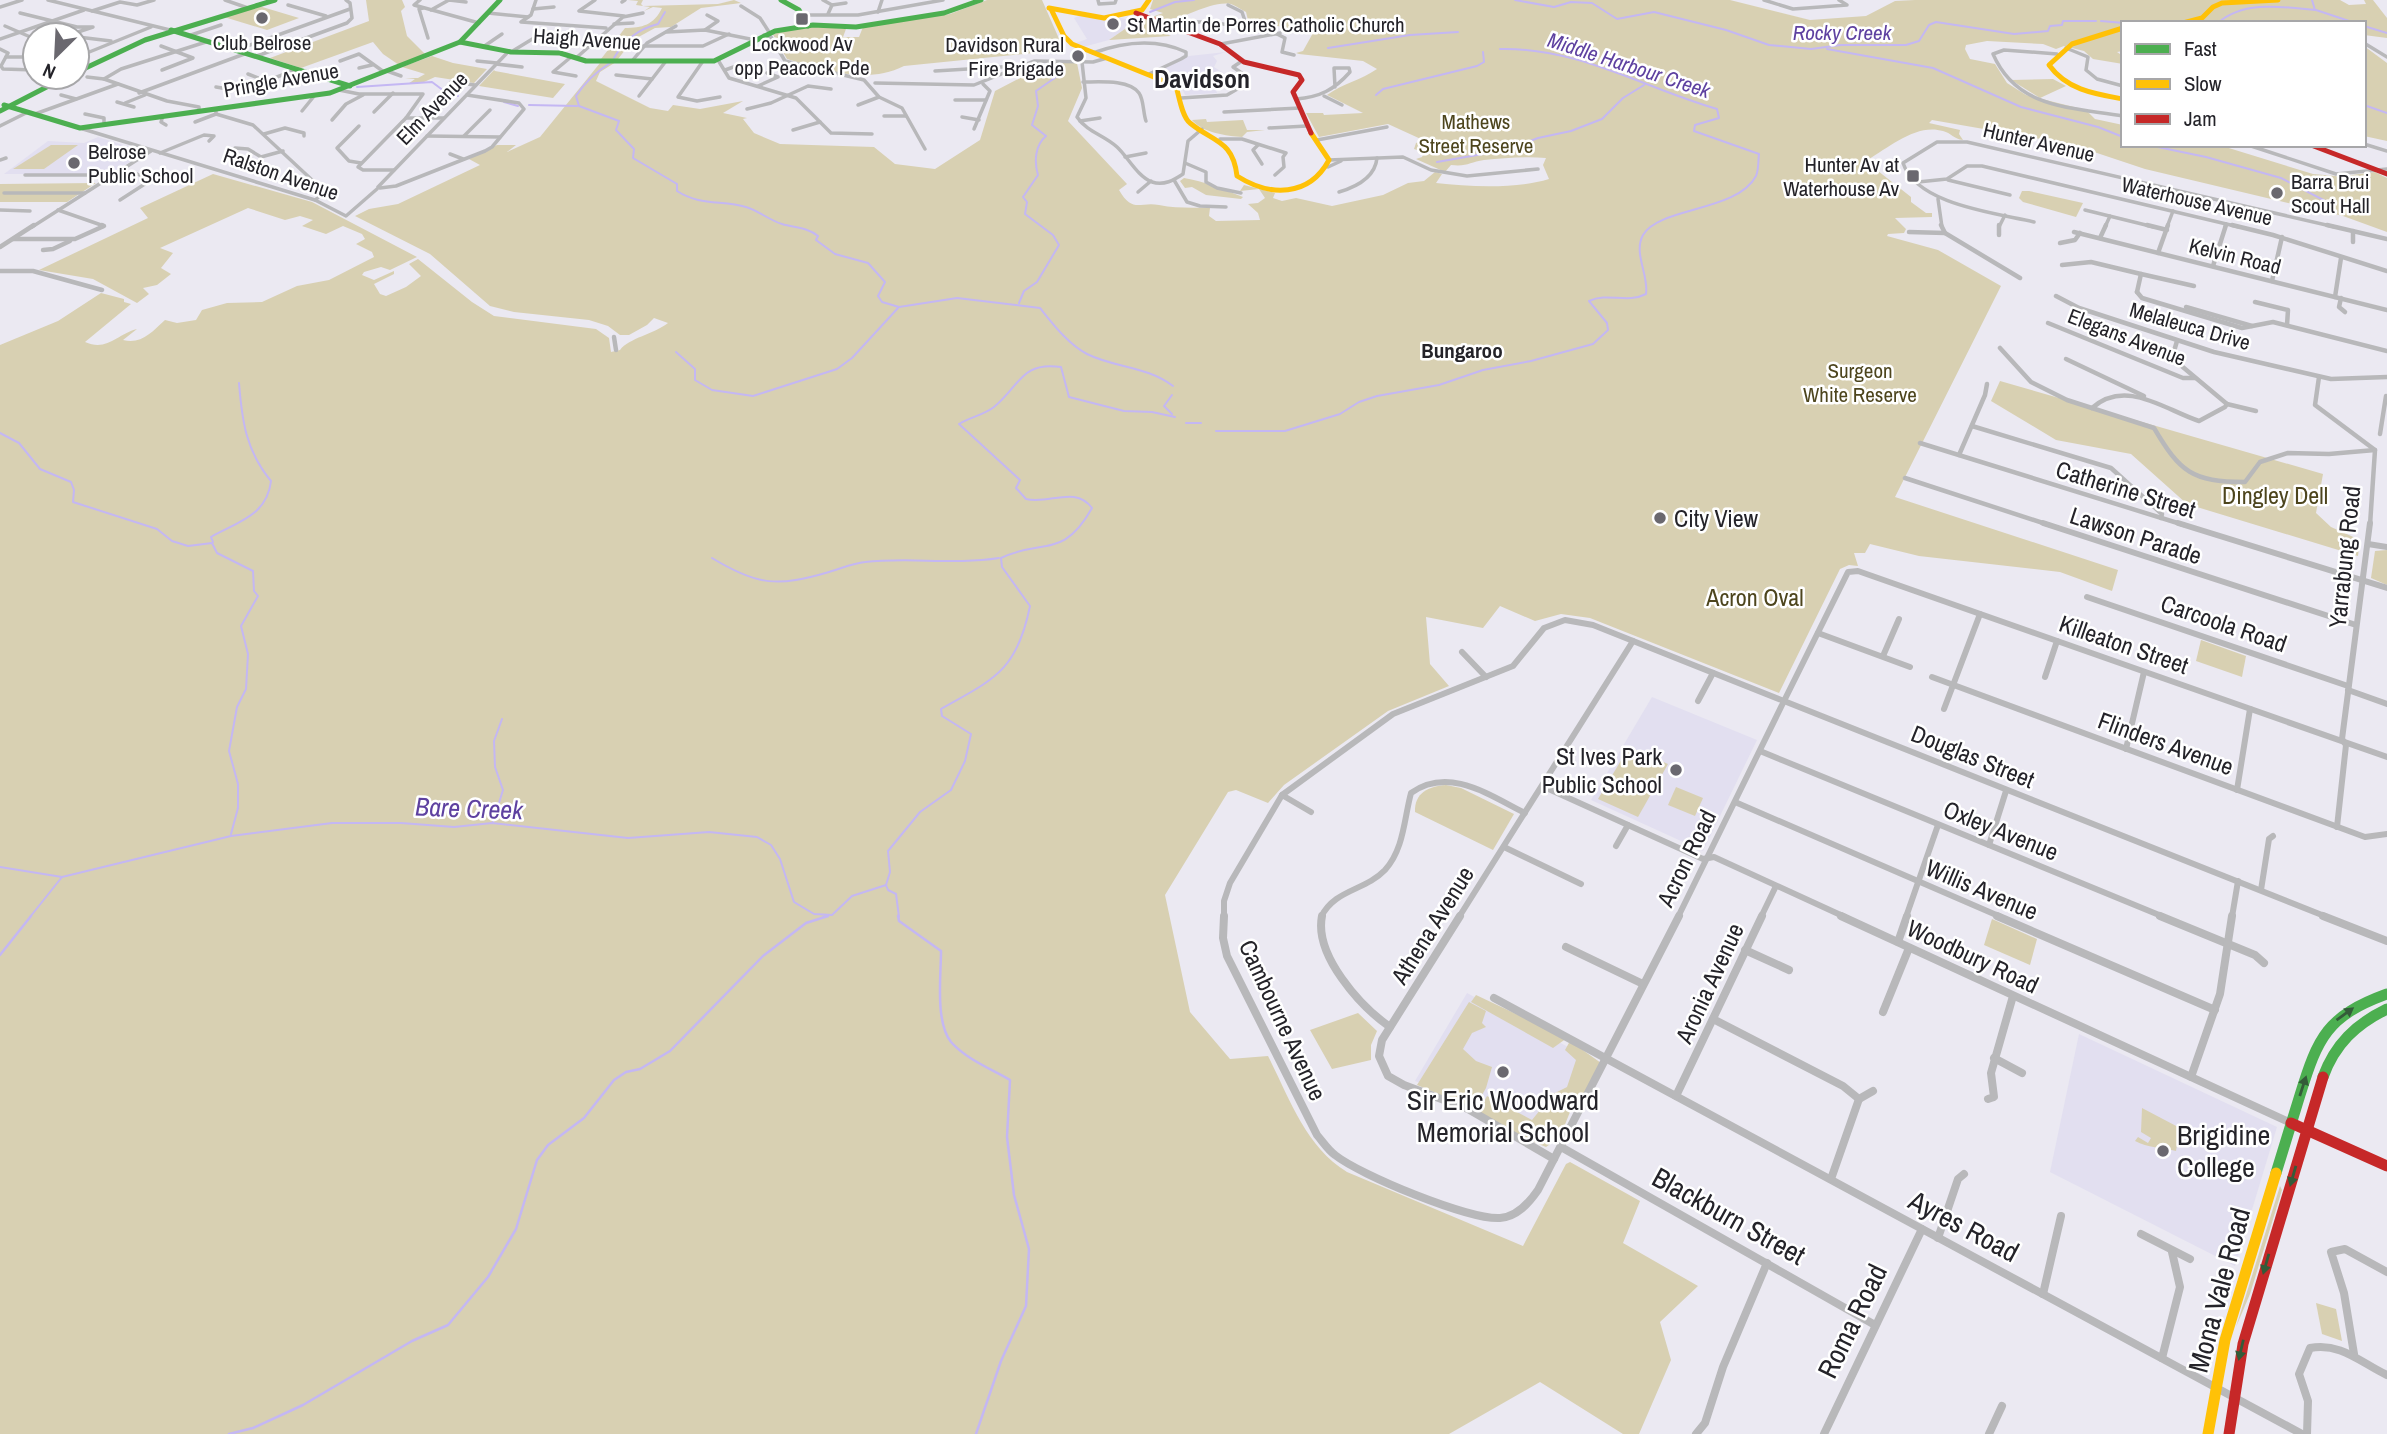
<svg xmlns="http://www.w3.org/2000/svg" width="2387" height="1434" font-family="'Archivo Narrow',sans-serif">
<style>
.built{fill:#e2dff0}
.green{fill:#d8d0b2}
.lines{fill:none;stroke-linecap:round;stroke-linejoin:round}
.stream-far1{stroke:#c4b7f3;stroke-width:2}
.stream{stroke:#c4b7f3;stroke-width:2.5}
.street-far3{stroke:#b8b8ba;stroke-width:3.5}
.street-far2{stroke:#b8b8ba;stroke-width:4.5}
.street-far1{stroke:#b8b8ba;stroke-width:6}
.street{stroke:#b8b8ba;stroke-width:8}
.fast-far1{stroke:#4caf50;stroke-width:5}
.fast{stroke:#4caf50;stroke-width:11}
.slow-far1{stroke:#ffc107;stroke-width:5}
.slow{stroke:#ffc107;stroke-width:11}
.jam-far1{stroke:#c62828;stroke-width:5}
.jam{stroke:#c62828;stroke-width:11}
.oneway{fill:#345b39}
.poi-dot{fill:#6a686f;stroke:#fff;stroke-width:2.5}
.labels{text-anchor:middle;dominant-baseline:central;stroke-width:5;stroke-linejoin:round;paint-order:stroke}
.far-poi-label{font-size:21px;fill:#242329;stroke:#fff;text-anchor:start}
.far-water-label{font-size:21px;font-style:italic;fill:#5e41a0;stroke:#fff}
.far-street-label{font-size:21px;fill:#242329;stroke:#fff}
.far-park-label{font-size:21px;fill:#4d451d;stroke:#fff}
.far-neighbourhood-label{font-size:21px;font-weight:bold;fill:#242329;stroke:#fff}
.street-label{font-size:24px;fill:#242329;stroke:#fff}
.park-label{font-size:24px;fill:#4d451d;stroke:#fff}
.poi-label{font-size:24px;fill:#242329;stroke:#fff;text-anchor:start}
.far-district-label{font-size:26px;font-weight:bold;fill:#242329;stroke:#fff}
.water-label{font-size:26px;font-style:italic;fill:#5e41a0;stroke:#fff}
.near-poi-label{font-size:28px;fill:#242329;stroke:#fff}
.near-street-label{font-size:28px;fill:#242329;stroke:#fff}
</style>
<rect width="100%" height="100%" fill="#ebe9f2"/>
<g class="built">
<polygon points="1079,16 1122,18 1135,22 1109,40 1083,47 1076,43 1087,39 1074,18"/>
<polygon points="1226,52 1213,56 1217,61 1214,67 1231,78 1216,90 1217,93 1185,95 1180,84 1155,73 1189,56"/>
<polygon points="98,137 145,152 111,174 4,174 48,141 84,143"/>
<polygon points="1652,697 1757,740 1703,851 1591,800"/>
<polygon points="1467,993 1587,1057 1544,1142 1474,1103 1415,1081"/>
<polygon points="2079,1034 2277,1127 2235,1266 2050,1172"/>
</g>
<g class="green">
<polygon points="366,0 402,0 405,7 401,11 407,36 425,54 399,65 383,54 373,42 301,68 270,58 369,21"/>
<path d="M628 0H643L641 4 643 6 718 4 734 0 741 3 701 8 671 27 655 28 633 40 618 59H601L625 28C642 28 654 25 662 8L653 7 644 11 650 7 636 5 638 1Z"/>
<path d="M987 0H1042L1064 50 904 66C866 85 825 70 787 59L772 33 813 26 846 29 843 37H859L863 27 950 14Z"/>
<path d="M1153 0H1730L1810 20 1866 16 1895 1 1915 0H2340L2349 5 2366 4 2364 0H2373L2387 18V38L2364 35V23H2123V51L2117 52 2123 56V64L2093 59 2084 51 2064 46 2056 49 2043 44 1987 41 1966 45 1965 49 1970 59 1995 64 2007 83 2026 95 2086 110 2095 119 2123 125V145H2219L2313 174 2336 176 2349 184 2346 185 2358 188 2365 186 2343 176 2375 172 2387 178V232L2343 216 2145 169 2070 144 1932 120 1929 123 1960 130 1959 134 1963 140C1954 139 1951 133 1943 131 1917 123 1889 147 1869 159L1873 167 1911 197V202L1926 213H1932V217L1895 218 1906 229 1904 233 1888 234 1887 236 1938 250 2001 286 1895 497 2118 570 2112 591 2060 572 1919 556 1870 544 1865 553H1854L1858 566 1849 565 1840 569 1779 693 1590 618 1561 614 1535 621 1500 606 1483 628 1426 617 1430 664 1449 686 1388 711 1284 785 1268 803 1236 790 1228 792 1165 895 1190 1012 1230 1059 1268 1056C1290 1099 1305 1146 1347 1172L1523 1246 1566 1164 1570 1162 1640 1201 1623 1243 1698 1286 1660 1322 1671 1360 1639 1434H1623L1540 1382 1449 1434H0V345L58 321 101 293 124 299V302L131 304 85 342C107 352 117 334 137 329L123 340C141 345 152 332 165 320L177 323 196 320 202 310 227 303 262 302 297 286 329 280 374 257 372 252 356 244 365 239 362 234 343 226 326 234 302 226 313 220 300 216 285 220 248 208 160 248 173 253 161 268 171 274 157 285 143 288 149 294 137 303 93 279 39 270 148 218 140 208 213 174 312 202 417 257 390 270 381 267 364 272 362 275 374 280 394 271V274L374 284 380 294 386 296 406 287 421 276 409 264 418 259 472 302 494 316 596 329 609 338 611 352 620 350C629 338 654 334 668 323L654 318 647 325 629 335H620L608 326 589 320 514 312 490 306 430 254 355 216 369 209 398 204 480 165 469 159 497 145H516L507 152 540 137 600 63 616 62 600 72 596 81 650 108 668 111 673 105 700 109 743 101 723 113 747 118 743 119 754 133 780 144 874 147 895 164 935 169 980 140 995 91 1051 62 1077 63 1082 88 1068 121 1127 184 1119 190C1133 214 1140 201 1159 205 1176 209 1192 207 1210 208L1209 216 1216 221 1260 220 1258 213 1248 204 1258 203 1265 198 1259 189 1240 191 1244 185 1275 193 1273 198 1282 201 1296 198 1332 206 1383 195 1408 183 1424 181 1435 172 1442 174 1436 183C1471 187 1516 189 1549 179L1543 165 1546 158C1527 156 1504 158 1484 160 1470 162 1467 167 1451 165L1445 172 1416 159 1422 157 1424 152 1414 149 1416 143 1423 140 1388 124 1319 137 1306 113H1323L1324 115 1363 113 1327 95C1342 84 1361 80 1377 69L1363 61 1299 54 1296 53 1303 51 1313 33 1306 29C1298 32 1262 22 1248 20L1246 12C1242 10 1236 6 1231 4 1204 0 1180 27 1152 17L1163 13 1150 9Z"/>
<polygon points="259,6 299,18 267,30 224,17"/>
<polygon points="1147,18 1161,24 1152,28 1171,36 1109,40 1135,22"/>
<polygon points="2364,46 2387,63 2387,141 2364,136"/>
<polygon points="432,56 453,63 487,69 474,83 435,77 424,82 408,84 415,79 405,78 418,78 425,74 402,67"/>
<polygon points="494,70 495,71 565,84 553,98 479,86"/>
<polygon points="2053,79 2066,86 2040,98 2011,80"/>
<path d="M1206 119 1207 122 1243 120 1247 130H1265L1247 132 1242 137C1227 136 1203 133 1192 120Z"/>
<polygon points="51,145 78,145 44,169 13,169"/>
<path d="M1184 178C1204 181 1224 190 1243 197L1241 199 1206 195 1192 187 1185 188 1180 181Z"/>
<polygon points="96,183 67,202 0,202 0,184"/>
<polygon points="2022,191 2029,191 2083,203 2076,217 2023,202 2019,198"/>
<polygon points="2000,381 2323,474 2316,513 2331,527 2360,540 2358,556 2187,504 2131,454 2056,440 1991,401"/>
<polygon points="2387,550 2387,585 2371,578 2375,551"/>
<polygon points="2201,640 2246,656 2242,677 2196,661"/>
<polygon points="1629,747 1668,764 1638,817 1598,799"/>
<path d="M1446 785 1461 788 1514 814 1493 850 1415 812C1414 793 1429 786 1446 785Z"/>
<polygon points="1676,787 1703,798 1695,816 1668,805"/>
<polygon points="1992,919 2037,939 2030,965 1984,945"/>
<polygon points="1476,995 1567,1038 1553,1048 1471,1002"/>
<polygon points="1469,1002 1486,1011 1482,1023 1486,1027 1472,1033 1463,1049 1476,1061 1492,1067 1486,1088 1474,1109 1417,1085"/>
<polygon points="1358,1013 1377,1031 1371,1045 1371,1060 1332,1069 1310,1030"/>
<polygon points="1570,1041 1601,1063 1576,1108 1572,1107 1560,1137 1546,1147 1518,1136 1478,1112 1487,1096 1532,1120 1553,1094 1567,1087 1576,1060 1565,1050"/>
<path d="M2142 1108 2180 1128 2176 1151C2161 1147 2148 1148 2135 1141L2138 1137 2148 1143 2151 1138 2141 1132Z"/>
<polygon points="2280,1186 2282,1190 2250,1294 2236,1327"/>
<polygon points="2316,1303 2336,1309 2342,1341 2322,1334"/>
</g>
<g class="lines">
<g class="stream-far1">
<polyline points="1515,0 1554,7 1571,2 1592,3 1617,19 1654,12 1726,30 1769,45 1811,49 1841,45 1906,45 1919,41 1929,25 1936,22 2014,34 2048,31 2050,26 2062,25 2063,21 2096,21"/>
<polyline points="2316,10 2355,23"/>
<polyline points="1150,12 1175,2 1194,0"/>
<polyline points="2101,21 2124,23"/>
<path d="M2218 23C2244 0 2283 7 2315 10L2312 0"/>
<polyline points="2364,26 2387,33"/>
<polyline points="1328,48 1410,35 1458,32"/>
<polyline points="1827,49 1933,68 2021,107 2098,127 2123,137"/>
<path d="M614 58C624 40 638 29 658 24L665 12"/>
<path d="M610 63C596 72 585 82 576 96L579 106 619 121 616 130 634 149 633 158 677 184V191C700 206 722 200 746 207 759 211 769 220 782 224 795 228 807 227 818 236L816 240 835 254 868 263 885 282 878 296 882 302 899 307 957 298 1040 308C1053 324 1068 344 1087 354 1115 368 1147 366 1173 386"/>
<polyline points="357,87 432,82 448,94 458,96"/>
<polyline points="1376,95 1383,89 1477,66 1484,62 1483,52"/>
<polyline points="504,102 518,106"/>
<polyline points="529,105 577,106"/>
<polyline points="2364,105 2387,113"/>
<polyline points="2148,145 2206,157 2281,178 2333,205"/>
<polyline points="1437,162 1506,150 1538,138 1571,131 1602,119 1623,98 1644,85"/>
<path d="M1019 303 1024 291 1037 282 1059 245 1053 235 1025 214 1027 202 1023 197 1038 175C1034 162 1035 145 1046 136L1032 125 1038 106 1036 91 1059 75"/>
<polyline points="676,352 695,369 695,380 712,390 753,396 837,369 852,358 898,308"/>
<polyline points="1172,395 1164,406 1172,414"/>
<polyline points="1186,423 1201,423"/>
<path d="M1216 431H1285L1340 414 1359 402 1377 396 1439 385 1483 370 1531 361 1593 344 1608 330 1607 323 1589 301C1608 292 1627 304 1646 294 1649 275 1633 253 1643 235 1659 207 1737 212 1756 176 1759 169 1758 161 1759 154L1694 131 1695 125 1719 118 1717 109C1644 88 1578 47 1500 49"/>
<polyline points="0,433 19,443 40,469 71,482 74,490 73,502 157,529 172,541 188,546 212,543 217,553 253,571 254,591 258,596 241,626 248,654 246,689 237,707 229,751 238,784 238,808 231,834"/>
<path d="M213 542 211 537C237 522 267 516 271 481 246 451 242 421 239 383"/>
<path d="M712 558C758 586 778 587 829 572 840 569 853 563 865 562 909 557 954 565 999 558"/>
<polyline points="493,822 503,790 495,767 494,741 502,719"/>
<path d="M0 867 62 877 231 836 332 823H401L454 827 492 823 628 838 709 832 757 837 771 845 780 859 794 902 814 914 832 915 852 896 886 885 890 872 888 851 920 812 951 790 965 761 971 734 942 716 941 709C994 679 1017 671 1030 606L1002 567 1001 558C1042 538 1063 560 1092 508 1075 485 1049 505 1026 499L1016 488 1020 480 959 424C970 417 984 415 994 407 1020 386 1021 361 1061 367L1069 397 1124 411 1152 412 1175 417"/>
<polyline points="886,885 888,890 896,894 899,917"/>
<polyline points="30,917 62,877"/>
<polyline points="823,917 828,916"/>
</g>
<g class="stream">
<path d="M898 916 899 921 941 951C941 975 935 1022 951 1042 966 1059 991 1069 1010 1080L1007 1137 1014 1195 1029 1249 1026 1306 1001 1361 976 1434"/>
<polyline points="0,955 31,916"/>
<polyline points="229,1434 253,1428 303,1405 412,1341 448,1325 488,1277 516,1229 537,1160 548,1145 584,1118 614,1080 626,1072 640,1069 670,1051 763,956 806,923 828,916"/>
</g>
<g class="street-far3">
<polyline points="48,0 170,30"/>
<polyline points="225,0 248,8"/>
<polyline points="420,0 414,5 479,23"/>
<polyline points="536,0 531,15 521,22 606,28"/>
<polyline points="595,0 579,11 624,16"/>
<polyline points="823,0 832,5 828,14"/>
<polyline points="1098,0 1099,4 1115,3 1116,0"/>
<polyline points="1764,0 1793,9 1847,5 1839,0"/>
<polyline points="622,2 625,0"/>
<polyline points="288,5 326,16"/>
<polyline points="832,5 846,3"/>
<polyline points="1228,5 1242,12 1247,27"/>
<polyline points="741,6 760,18 769,32"/>
<polyline points="0,7 22,0"/>
<polyline points="423,8 419,9 428,38"/>
<polyline points="533,9 554,7"/>
<polyline points="431,10 449,0 466,2"/>
<polyline points="92,11 120,2 137,5 154,0"/>
<polyline points="878,12 882,0"/>
<polyline points="20,13 77,27 93,27 78,32"/>
<polyline points="488,13 528,17"/>
<polyline points="802,15 858,15 943,0"/>
<polyline points="614,24 633,23"/>
<polyline points="5,26 35,39"/>
<polyline points="1174,27 1192,22 1205,22 1267,29 1285,38 1282,52 1294,55"/>
<polyline points="705,30 718,21 707,15"/>
<polyline points="667,32 705,30 755,40"/>
<polyline points="191,35 221,25"/>
<polyline points="764,35 771,37 785,61 864,80 879,97 902,108 925,149"/>
<polyline points="78,37 111,41"/>
<polyline points="0,39 84,10"/>
<polyline points="2364,43 2387,57"/>
<polyline points="1221,44 1280,33"/>
<polyline points="161,46 193,58 162,70"/>
<polyline points="643,46 703,46 729,34"/>
<polyline points="483,47 502,34"/>
<polyline points="2066,48 2088,57 2086,70 2097,79 2123,86"/>
<polyline points="0,49 8,53 1,66 3,69 35,70"/>
<polyline points="236,50 350,9"/>
<polyline points="511,52 534,38 560,39"/>
<path d="M1093 53C1123 42 1156 38 1186 52V56L1181 59 1149 74"/>
<path d="M2057 54 2004 50 1993 54C2017 109 2070 107 2123 116"/>
<polyline points="257,56 347,23 352,18 350,3 346,0"/>
<polyline points="6,57 35,57"/>
<polyline points="77,57 151,27"/>
<polyline points="571,57 553,72 576,76"/>
<polyline points="576,58 623,17 643,13"/>
<polyline points="718,60 729,78 796,98 831,133 872,134"/>
<polyline points="340,61 359,54 384,72"/>
<polyline points="477,61 497,63"/>
<polyline points="632,61 647,43 676,26"/>
<polyline points="703,61 678,97 697,101 720,97"/>
<path d="M1082 62 1086 98 1077 117C1087 132 1104 135 1117 147 1128 157 1137 176 1152 182 1164 186 1174 180 1183 174L1188 141 1202 129"/>
<polyline points="496,64 522,67"/>
<polyline points="359,68 372,65"/>
<polyline points="725,70 742,64"/>
<polyline points="387,71 401,76"/>
<polyline points="935,71 1017,66"/>
<polyline points="248,74 266,81"/>
<polyline points="616,75 652,79"/>
<polyline points="87,77 104,79"/>
<polyline points="451,82 475,85"/>
<path d="M1083 82C1098 82 1129 79 1139 93 1144 100 1143 113 1146 121"/>
<polyline points="875,83 974,85 1034,61 1093,62 1107,58"/>
<polyline points="758,86 778,77 767,73"/>
<polyline points="216,87 240,91 298,69"/>
<polyline points="339,90 359,94 423,94 406,118 358,167 363,170 394,170"/>
<polyline points="139,93 247,53"/>
<polyline points="61,95 76,99"/>
<polyline points="639,96 666,61"/>
<polyline points="1324,96 1342,105"/>
<polyline points="1181,98 1227,95 1246,84 1246,76 1233,67 1242,61"/>
<path d="M1296 99C1320 97 1334 90 1350 72L1349 68H1334L1335 87"/>
<polyline points="955,100 986,100"/>
<polyline points="117,102 134,107"/>
<polyline points="125,103 145,95"/>
<polyline points="858,105 879,97"/>
<polyline points="216,109 216,114 253,125 325,192 315,200"/>
<polyline points="747,109 771,103 808,86 831,89"/>
<polyline points="199,111 199,107 167,101 104,79 121,69 209,41"/>
<polyline points="302,111 315,95"/>
<polyline points="374,112 393,93"/>
<polyline points="1224,112 1300,108"/>
<polyline points="35,114 118,84"/>
<polyline points="85,114 104,118 104,124"/>
<polyline points="163,116 161,122 166,125"/>
<polyline points="884,116 906,116"/>
<polyline points="962,117 979,120"/>
<polyline points="406,118 444,118"/>
<polyline points="332,120 346,104 363,95"/>
<polyline points="1080,121 1100,118"/>
<polyline points="195,122 216,114"/>
<polyline points="0,126 28,112"/>
<polyline points="359,126 337,148 349,161 361,163"/>
<polyline points="1269,128 1307,126"/>
<polyline points="83,129 315,200 346,216 377,189"/>
<polyline points="974,129 990,91 983,84"/>
<polyline points="793,130 820,122"/>
<polyline points="264,134 285,128 304,133 304,136"/>
<polyline points="427,136 500,137"/>
<polyline points="464,136 490,110"/>
<polyline points="1220,139 1242,139 1286,153 1283,157 1284,167 1275,175"/>
<polyline points="1317,140 1387,127"/>
<polyline points="2364,144 2387,151"/>
<polyline points="1258,145 1253,150 1262,164"/>
<polyline points="2248,145 2336,174 2387,169"/>
<polyline points="235,148 248,149 261,157 283,151"/>
<polyline points="160,153 204,135 214,136 209,141"/>
<polyline points="450,154 463,159"/>
<polyline points="1125,157 1146,153"/>
<polyline points="0,160 6,158"/>
<polyline points="1329,160 1403,157 1431,170 1467,176 1538,169"/>
<polyline points="1185,163 1206,172 1206,182 1217,188 1241,193"/>
<polyline points="1328,167 1341,161"/>
<polyline points="117,172 137,174 151,180 120,200"/>
<polyline points="25,175 111,175"/>
<polyline points="151,180 165,181"/>
<polyline points="1174,180 1187,202 1200,206 1226,207"/>
<polyline points="1948,180 2010,195"/>
<polyline points="1918,182 1947,179 1967,166 1982,166 2239,227"/>
<polyline points="378,187 508,52"/>
<polyline points="380,188 396,186 485,151 492,147 524,109 519,103 467,95"/>
<polyline points="1138,192 1151,181"/>
<path d="M1339 192C1356 187 1375 178 1377 158"/>
<polyline points="4,193 85,193"/>
<polyline points="1938,199 1942,227"/>
<polyline points="0,210 30,211"/>
<polyline points="58,210 104,226 102,227"/>
<polyline points="2085,210 2154,227"/>
<path d="M2034 222C1996 213 1917 205 1903 163L1937 142H1967L2335 227"/>
<polyline points="32,227 151,151"/>
<polyline points="1999,227 2005,215"/>
<polyline points="2105,227 2110,216"/>
<polyline points="2167,227 2173,211"/>
<polyline points="2225,227 2226,224"/>
</g>
<g class="street-far2">
<polyline points="1941,225 1945,233 2020,278"/>
<polyline points="2147,225 2167,230"/>
<polyline points="2232,225 2273,235 2387,271"/>
<polyline points="2327,225 2387,239"/>
<polyline points="2353,231 2353,242"/>
<polyline points="1909,232 1945,233"/>
<polyline points="2074,232 2387,310"/>
<polyline points="1999,235 1999,225"/>
<polyline points="2100,238 2106,225"/>
<polyline points="13,239 75,239 104,226 102,225"/>
<polyline points="2060,243 2075,240 2080,233"/>
<polyline points="0,247 34,225"/>
<polyline points="43,250 53,249 70,241"/>
<polyline points="2158,253 2168,225"/>
<polyline points="2062,265 2091,262 2141,274"/>
<polyline points="2213,266 2226,225"/>
<polyline points="0,271 33,271 102,290"/>
<polyline points="2272,281 2282,237"/>
<polyline points="2137,292 2142,298 2242,328 2273,322 2387,351"/>
<polyline points="2137,292 2141,274 2194,286"/>
<polyline points="2056,296 2079,308 2214,352 2331,379 2387,377"/>
<polyline points="2335,297 2341,258"/>
<polyline points="2341,298 2339,307 2345,312"/>
<polyline points="2255,302 2288,310 2287,325"/>
<polyline points="2186,307 2252,326"/>
<polyline points="2048,323 2183,378 2195,378"/>
<polyline points="614,337 616,350"/>
<path d="M2000 348 2031 382 2067 400 2154 428C2180 472 2192 482 2245 482L2260 462 2288 453 2329 454 2375 450"/>
<polyline points="2066,359 2144,396"/>
<polyline points="2319,377 2315,405 2375,450 2370,525"/>
<polyline points="2227,404 2256,411"/>
<path d="M2092 408C2126 378 2165 410 2199 421L2225 407 2227 404 2172 358 2177 341"/>
<polyline points="1972,426 2111,468 2162,514 2161,518"/>
<polyline points="2380,434 2386,396"/>
<polyline points="1920,443 2184,525"/>
<polyline points="1959,455 1985,395 1987,384"/>
<polyline points="1905,478 2049,525"/>
</g>
<g class="street-far1">
<polyline points="2043,523 2356,625"/>
<polyline points="2178,523 2387,588"/>
<polyline points="2368,544 2387,547"/>
<polyline points="2087,597 2348,686"/>
<polyline points="1818,633 1910,667"/>
<polyline points="1462,652 1486,677"/>
<polyline points="1883,656 1899,619"/>
<polyline points="1932,677 2365,837 2387,834"/>
<polyline points="2045,677 2057,641"/>
<polyline points="2348,690 2387,704"/>
<polyline points="1698,701 1713,673"/>
<polyline points="1784,701 2327,917"/>
<polyline points="1784,701 1848,572 1858,571 2387,757"/>
<polyline points="1944,709 1980,614"/>
<polyline points="2126,749 2144,672"/>
<polyline points="1760,751 2164,917"/>
<polyline points="1542,786 1703,859 1714,857 1845,917"/>
<polyline points="2237,790 2250,709"/>
<polyline points="1282,795 1311,812"/>
<polyline points="1735,802 2001,917"/>
<polyline points="2337,827 2346,745 2342,739 2370,523"/>
<polyline points="1989,845 2006,791"/>
<polyline points="1616,846 1628,825"/>
<polyline points="1504,847 1581,884"/>
<polyline points="2261,890 2269,839 2273,836"/>
<polyline points="1224,917 1224,901 1230,883 1282,795 1393,714 1513,666 1544,628 1565,620 1593,625 1784,701"/>
<path d="M1321 917C1335 889 1365 891 1385 870 1404 849 1404 819 1411 793 1449 766 1489 795 1525 813"/>
<polyline points="1459,917 1633,641"/>
<polyline points="1678,917 1784,701"/>
<polyline points="1761,917 1776,886"/>
<polyline points="1906,917 1938,825"/>
<polyline points="2232,917 2238,881"/>
</g>
<g class="street">
<path d="M1224 916 1223 938 1227 956 1317 1135C1323 1142 1328 1150 1335 1155 1360 1175 1469 1220 1500 1218 1517 1217 1529 1203 1538 1190L1679 916"/>
<path d="M1322 916C1314 955 1360 1006 1390 1027"/>
<polyline points="1460,916 1382,1040 1379,1056 1388,1076 1404,1085 1468,1109 1554,1159"/>
<polyline points="1841,916 2291,1123"/>
<polyline points="1997,916 2215,1010"/>
<polyline points="2160,916 2255,955 2264,963"/>
<polyline points="2323,916 2387,941"/>
<polyline points="1898,942 1907,916"/>
<polyline points="1566,947 1643,984"/>
<polyline points="1745,950 1789,970"/>
<polyline points="1494,998 2302,1434"/>
<polyline points="1883,1012 1909,948"/>
<polyline points="1713,1019 1843,1086 1859,1099 1873,1091"/>
<polyline points="1994,1058 2022,1073"/>
<polyline points="2191,1077 2220,994 2232,916"/>
<polyline points="1676,1096 1762,916"/>
<polyline points="1988,1099 1994,1097 1991,1073 2013,996"/>
<polyline points="1561,1147 1875,1325"/>
<polyline points="1831,1179 1859,1099"/>
<polyline points="2141,1234 2190,1259"/>
<polyline points="1938,1238 1958,1179 1964,1174"/>
<polyline points="2043,1294 2061,1216"/>
<polyline points="2354,1354 2344,1293 2331,1252 2345,1249 2387,1272"/>
<polyline points="2162,1358 2180,1287 2172,1252"/>
<polyline points="1696,1434 1705,1423 1723,1367 1767,1263"/>
<polyline points="1824,1434 1922,1229"/>
<polyline points="1989,1434 2002,1406"/>
<path d="M2307 1434 2308 1401 2299 1374 2310 1348C2341 1342 2361 1363 2387 1375"/>
</g>
<g class="fast-far1">
<polyline points="781,0 799,10 808,26"/>
<polyline points="171,30 350,86"/>
<polyline points="460,42 511,52 560,53 586,61 714,61 775,31 813,25 856,27 944,13 981,0"/>
<polyline points="77,72 145,40 275,0"/>
<polyline points="4,105 80,128 330,93 460,42 500,0"/>
<polyline points="0,111 66,77"/>
</g>
<g class="fast">
<path d="M2323 1077C2335 1044 2356 1024 2387 1009"/>
<path d="M2276 1173C2284 1147 2292 1121 2300 1095 2318 1037 2327 1016 2387 994"/>
</g>
<g class="slow-far1">
<polyline points="1049,8 1104,18 1142,10 1149,0"/>
<path d="M1051 9 1064 36 1072 44 1176 86C1179 96 1182 117 1190 123 1213 142 1233 140 1237 176 1270 197 1309 197 1329 160L1311 133"/>
<polyline points="2183,23 2202,18 2213,7 2222,3 2278,0"/>
<path d="M2123 28 2072 44 2049 65C2067 90 2095 94 2123 99"/>
</g>
<polyline class="slow" points="2208,1434 2225,1340 2276,1173"/>
<g class="jam-far1">
<polyline points="1136,13 1220,44 1244,62 1299,75 1302,80 1293,92 1311,133"/>
<polyline points="2311,145 2387,174"/>
</g>
<g class="jam">
<polyline points="2291,1123 2387,1166"/>
<polyline points="2229,1434 2243,1344 2323,1077"/>
</g>
</g>
<defs><path id="oneway-solid" d="M-6-.8H1V-3.2L6.5 0L1 3.2V.8H-6Z" transform="scale(1.75)"/></defs>
<g class="oneway">
<use href="#oneway-solid" transform="translate(2345 1014) rotate(-36)"/>
<use href="#oneway-solid" transform="translate(2303 1086) rotate(-72)"/>
<use href="#oneway-solid" transform="translate(2293 1176) rotate(106)"/>
<use href="#oneway-solid" transform="translate(2266 1264) rotate(106)"/>
<use href="#oneway-solid" transform="translate(2241 1350) rotate(103)"/>
</g>
<g class="poi-dot">
<circle cx="262" cy="18" r="7"/>
<rect x="795" y="12" width="14" height="14" rx="3.5"/>
<circle cx="1113" cy="24" r="7"/>
<circle cx="1078" cy="56" r="7"/>
<circle cx="74" cy="163" r="7"/>
<rect x="1906" y="169" width="14" height="14" rx="3.5"/>
<circle cx="2277" cy="193" r="7"/>
<circle cx="1660" cy="518" r="7"/>
<circle cx="1676" cy="770" r="7"/>
<circle cx="1503" cy="1072" r="7"/>
<circle cx="2163" cy="1151" r="7"/>
</g>
<g class="labels">
<g class="far-poi-label">
<text x="1127" y="24">St Martin de Porres Catholic Church</text>
<text x="262" y="42" text-anchor="middle">Club Belrose</text>
<text x="802" y="43" text-anchor="middle">Lockwood Av<tspan x="802" dy="24">opp Peacock Pde</tspan></text>
<text x="1064" y="44" text-anchor="end">Davidson Rural<tspan x="1064" dy="24">Fire Brigade</tspan></text>
<text x="88" y="151">Belrose<tspan x="88" dy="24">Public School</tspan></text>
<text x="1899" y="164" text-anchor="end">Hunter Av at<tspan x="1899" dy="24">Waterhouse Av</tspan></text>
<text x="2291" y="181">Barra Brui<tspan x="2291" dy="24">Scout Hall</tspan></text>
</g>
<g class="far-water-label">
<text x="1842" y="32">Rocky Creek</text>
<text transform="translate(1629 65) rotate(18)">Middle Harbour Creek</text>
</g>
<g class="far-street-label">
<text transform="translate(587 39) rotate(4)">Haigh Avenue</text>
<text transform="translate(281 80) rotate(-10)">Pringle Avenue</text>
<text transform="translate(432 108) rotate(-46)">Elm Avenue</text>
<text transform="translate(2039 142) rotate(13)">Hunter Avenue</text>
<text transform="translate(281 174) rotate(19)">Ralston Avenue</text>
<text transform="translate(2197 201) rotate(13)">Waterhouse Avenue</text>
<text transform="translate(2235 256) rotate(14)">Kelvin Road</text>
<text transform="translate(2190 326) rotate(16)">Melaleuca Drive</text>
<text transform="translate(2127 337) rotate(21)">Elegans Avenue</text>
</g>
<g class="far-park-label">
<text x="1476" y="121">Mathews<tspan x="1476" dy="24">Street Reserve</tspan></text>
<text x="1860" y="370">Surgeon<tspan x="1860" dy="24">White Reserve</tspan></text>
</g>
<g class="far-neighbourhood-label">
<text x="1462" y="350">Bungaroo</text>
</g>
<g class="street-label">
<text transform="translate(2126 489) rotate(17)">Catherine Street</text>
<text transform="translate(2136 535) rotate(18)">Lawson Parade</text>
<text transform="translate(2344 557) rotate(-84)">Yarrabung Road</text>
<text transform="translate(2224 623) rotate(19)">Carcoola Road</text>
<text transform="translate(2124 644) rotate(19)">Killeaton Street</text>
<text transform="translate(2166 743) rotate(20)">Flinders Avenue</text>
<text transform="translate(1973 756) rotate(22)">Douglas Street</text>
<text transform="translate(2001 830) rotate(22)">Oxley Avenue</text>
<text transform="translate(1686 858) rotate(-64)">Acron Road</text>
<text transform="translate(1982 889) rotate(23)">Willis Avenue</text>
<text transform="translate(1432 925) rotate(-58)">Athena Avenue</text>
<text transform="translate(1973 956) rotate(25)">Woodbury Road</text>
<text transform="translate(1709 983) rotate(-65)">Aronia Avenue</text>
<text transform="translate(1283 1020) rotate(65)">Cambourne Avenue</text>
</g>
<g class="park-label">
<text x="2275" y="495">Dingley Dell</text>
<text x="1755" y="597">Acron Oval</text>
</g>
<g class="poi-label">
<text x="1674" y="518">City View</text>
<text x="1662" y="756" text-anchor="end">St Ives Park<tspan x="1662" dy="28">Public School</tspan></text>
</g>
<g class="far-district-label">
<text x="1202" y="78">Davidson</text>
</g>
<g class="water-label">
<text transform="translate(469 808) rotate(2)">Bare Creek</text>
</g>
<g class="near-poi-label">
<text x="1503" y="1100">Sir Eric Woodward<tspan x="1503" dy="32">Memorial School</tspan></text>
<text x="2177" y="1135" text-anchor="start">Brigidine<tspan x="2177" dy="32">College</tspan></text>
</g>
<g class="near-street-label">
<text transform="translate(1729 1216) rotate(29)">Blackburn Street</text>
<text transform="translate(1964 1226) rotate(28)">Ayres Road</text>
<text transform="translate(2219 1290) rotate(-75)">Mona Vale Road</text>
<text transform="translate(1852 1321) rotate(-64)">Roma Road</text>
</g>
</g>
<rect x="2121" y="21" width="245" height="126" fill="#ffffff" stroke="#a7a7a9" stroke-width="2"/>
<rect x="2135" y="44" width="35" height="10" fill="#4caf50" stroke="#a7a7a9" stroke-width="2"/>
<text x="2184" y="56" font-size="21" fill="#242329">Fast</text>
<rect x="2135" y="79" width="35" height="10" fill="#ffc107" stroke="#a7a7a9" stroke-width="2"/>
<text x="2184" y="91" font-size="21" fill="#242329">Slow</text>
<rect x="2135" y="114" width="35" height="10" fill="#c62828" stroke="#a7a7a9" stroke-width="2"/>
<text x="2184" y="126" font-size="21" fill="#242329">Jam</text>
<g transform="translate(56 56) rotate(204)"><circle r="33" fill="#ffffff" stroke="#a7a7a9" stroke-width="2"/>
<path d="M0-5L12 26L0 18L-12 26Z" fill="#6a686f"/>
<text y="-10" font-size="19" font-weight="bold" text-anchor="middle" fill="#242329">N</text>
</g>
</svg>
